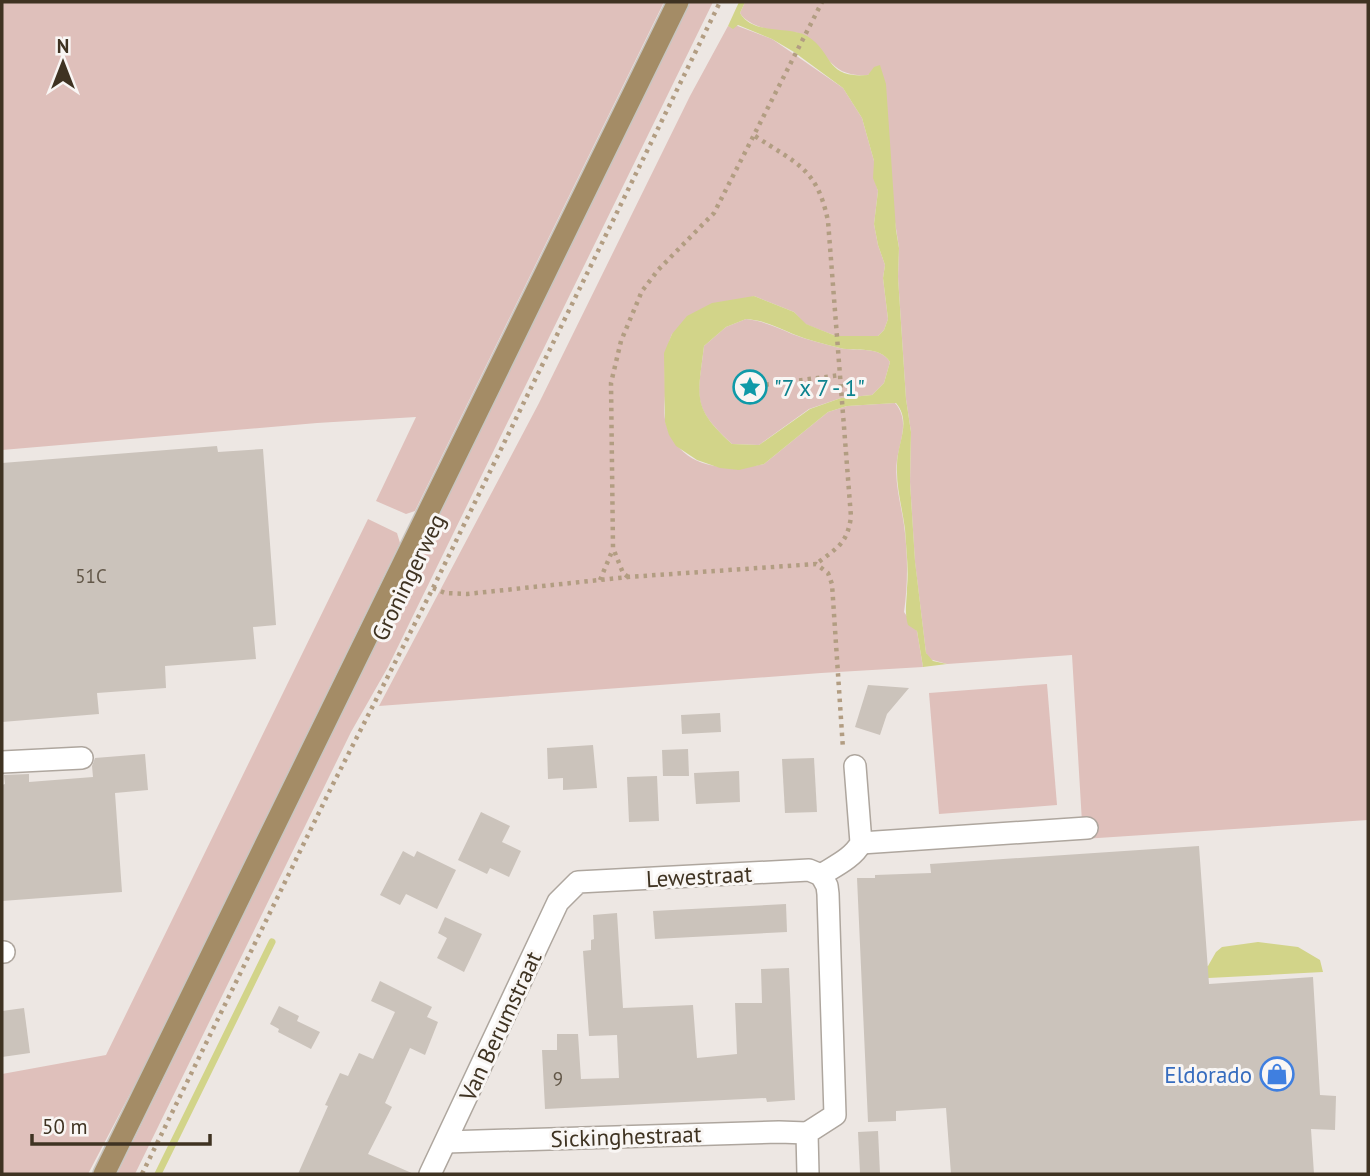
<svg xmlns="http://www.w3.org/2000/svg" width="1370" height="1176" font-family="'PT Sans',sans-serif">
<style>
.green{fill:#dfc0bb}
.water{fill:#d2d489;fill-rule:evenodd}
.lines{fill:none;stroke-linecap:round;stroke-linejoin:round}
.stream{stroke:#d2d489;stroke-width:7}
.building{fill:#cbc3bb}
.minor-casing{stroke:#aea69e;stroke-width:24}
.major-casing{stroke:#c9c6c1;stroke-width:24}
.path{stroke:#b29d82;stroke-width:4.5;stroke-dasharray:3.5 5;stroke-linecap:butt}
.minor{stroke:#fff;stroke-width:21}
.major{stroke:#a48c66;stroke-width:21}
.labels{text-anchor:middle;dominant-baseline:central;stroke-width:6;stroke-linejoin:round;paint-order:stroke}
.number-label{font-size:19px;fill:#625748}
.culture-label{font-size:23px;fill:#0d838f;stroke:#f9f6f4;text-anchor:start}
.street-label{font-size:23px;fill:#3f3322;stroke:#f9f6f4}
.shop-label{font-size:23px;fill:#366cbe;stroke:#f9f6f4;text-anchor:end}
</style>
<rect width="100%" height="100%" fill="#ede7e3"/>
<g class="green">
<polygon points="2,2 664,2 415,511 406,514 376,501 416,417 317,423 2,450"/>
<polygon points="690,2 713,2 388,667 351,732 135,1174 117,1174"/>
<path d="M745 2H1368V820L1083 839 1072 655 947 664 929 659 926 653 915 562 910 482 911 432 906 399 898 277 899 248 872 73C867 76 863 76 857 75 826 72 826 46 801 34 794 31 786 32 779 31 767 30 746 24 740 13Z"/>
<path d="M735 25 772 39 843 88 862 118 874 161V178L878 191 874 224 878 245 885 265 883 278 888 319 884 330 878 336H836L805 324 794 312 754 296 672 334C663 356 665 368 665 392 665 402 663 414 666 424 680 469 725 472 764 464L828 412 847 406 895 403C910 420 900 440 897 460 894 482 901 504 904 525 908 554 908 584 904 612L917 631 923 667 821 673 379 706 539 403 690 96 728 26 733 28Z"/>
<path d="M746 319C763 321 776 327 792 334 808 340 824 344 840 348 857 352 879 345 890 362L884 383 872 395 841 398 809 409 759 445 732 444C690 406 698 397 704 346L726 327Z"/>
<polygon points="368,519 397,533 400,543 141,1073 88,1174 2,1174 2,1074 106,1055"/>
<polygon points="1047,684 1057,805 939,814 929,693"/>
</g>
<g class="water">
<path d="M739 2H745L740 13C752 35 789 26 807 36 834 52 824 79 868 75L874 67 880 65 886 84 896 230 899 248 898 277 906 399 911 432 910 482 915 561 926 653 933 661 947 664 923 667 917 631 908 625C904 611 907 601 907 588 909 569 906 548 905 529 902 507 896 487 897 465 897 443 912 422 896 403L847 406 828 412 764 464 739 470 720 468 697 460 676 446 669 435 665 422 664 353 672 334 687 316 712 303 754 296 794 312 806 324 836 336H878L884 330 888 319 883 278 885 265 878 245 874 224 878 191 873 178 874 161 862 118 843 88 794 52 772 39 738 25 733 29 728 26ZM746 319C763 320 777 327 793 334 808 340 824 344 840 348 857 352 879 345 890 362L884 383 872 395 841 398 810 409 759 445 732 444C691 407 698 397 704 346L726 327Z"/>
<polygon points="1258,942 1298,947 1320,960 1323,972 1111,983 1208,966 1216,952 1222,947"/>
</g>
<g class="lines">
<polyline class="stream" points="158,1174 272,942"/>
</g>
<g class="building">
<polygon points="217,446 218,452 263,449 276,625 253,627 256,659 165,666 166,688 97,693 99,714 2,722 2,463"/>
<polygon points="868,685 909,688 887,714 880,735 855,727"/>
<polygon points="720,713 721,732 682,734 681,715"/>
<polygon points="593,745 597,788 563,790 563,778 548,779 547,748"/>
<polygon points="688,749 689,776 663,776 662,750"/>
<polygon points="145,754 148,790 115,793 122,892 2,901 2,785 5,784 4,775 29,774 29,782 93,777 92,766 95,758"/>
<polygon points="814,758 817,812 785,813 782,759"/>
<polygon points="739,771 740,802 696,804 694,773"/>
<polygon points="657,776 659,821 629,822 627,777"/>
<polygon points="481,812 510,826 502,842 521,851 509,877 490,868 487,874 458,860"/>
<polygon points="1199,846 1209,984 1313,977 1320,1095 1336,1096 1335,1130 1311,1129 1314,1174 951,1174 946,1108 896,1111 896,1121 868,1122 857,878 875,878 875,875 931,873 930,864"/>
<polygon points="403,851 414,857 417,851 456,870 437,909 406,894 400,905 380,895"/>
<polygon points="786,904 787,932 655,939 653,911"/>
<polygon points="617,913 623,1008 693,1005 697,1058 737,1054 735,1003 762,1003 761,969 789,968 795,1100 767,1102 766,1098 545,1109 542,1050 557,1050 557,1034 578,1034 581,1079 619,1078 617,1035 589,1036 583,951 591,950 591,940 594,939 593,915"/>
<polygon points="445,917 482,934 464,972 437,958 447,938 438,933"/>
<polygon points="380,981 432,1007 427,1017 438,1022 425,1055 410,1048 385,1103 392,1107 368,1154 414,1174 298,1174 328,1106 325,1105 340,1073 348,1076 359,1053 373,1059 395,1012 371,1001"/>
<polygon points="279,1006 299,1016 297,1021 320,1032 311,1049 278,1032 279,1029 270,1024"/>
<polygon points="24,1008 30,1053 2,1057 2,1011"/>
<polygon points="878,1131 880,1173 860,1173 858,1132"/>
</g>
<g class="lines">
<defs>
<g id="minor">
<polyline points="2,762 82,758"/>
<polyline points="861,843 1087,828"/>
<path d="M821 875C835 866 853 858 861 843L855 766"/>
<polyline points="2,952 4,952"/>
<polyline points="446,1142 779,1132 807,1133"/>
<polyline points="430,1174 558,902 578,882 809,870 821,875"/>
<polyline points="808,1174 807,1133 835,1115 828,894 827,886 821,875"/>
</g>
<polyline id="major" points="104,1174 678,2"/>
</defs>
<use href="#minor" class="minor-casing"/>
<use href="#major" class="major-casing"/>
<g class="path">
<path d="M755 136C797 164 817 168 828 221L851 517C847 544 837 548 816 564"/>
<polyline points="763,385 761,397 748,400 740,398 738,394 739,381 746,376 757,375 763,385 841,375"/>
<polyline points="628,577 623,573 613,548 611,383 621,341 642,291 658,270 714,213 822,2"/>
<polyline points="600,580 613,549"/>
<polyline points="433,588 445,593 467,594 628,577 816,564 828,573 832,584 843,749"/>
<polyline points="142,1174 331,788 433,588 720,2"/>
</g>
<use href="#minor" class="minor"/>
<use href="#major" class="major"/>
</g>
<defs>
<symbol id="sight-ring" viewBox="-11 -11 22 22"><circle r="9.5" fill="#f9f6f4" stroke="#0f9aa8" stroke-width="1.5"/><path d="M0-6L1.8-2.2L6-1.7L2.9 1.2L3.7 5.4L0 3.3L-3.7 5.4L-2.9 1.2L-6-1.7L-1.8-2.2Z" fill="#0f9aa8"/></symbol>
<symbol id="shop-ring" viewBox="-11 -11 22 22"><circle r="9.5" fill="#f9f6f4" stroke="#3f7fe0" stroke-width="1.5"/><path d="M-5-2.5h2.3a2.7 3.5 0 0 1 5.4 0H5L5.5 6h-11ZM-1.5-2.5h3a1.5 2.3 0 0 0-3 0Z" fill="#3f7fe0"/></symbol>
</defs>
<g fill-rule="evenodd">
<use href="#sight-ring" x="731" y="368" width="38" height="38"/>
<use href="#shop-ring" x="1258" y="1055" width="38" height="38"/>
</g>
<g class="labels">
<g class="number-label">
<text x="91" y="576">51C</text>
<text x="558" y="1079">9</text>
</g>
<g class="culture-label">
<text x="774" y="387">"7 x 7 - 1"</text>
</g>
<g class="street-label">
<text transform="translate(408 577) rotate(-64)">Groningerweg</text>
<text transform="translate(699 876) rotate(-3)">Lewestraat</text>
<text transform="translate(500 1026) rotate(-65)">Van Berumstraat</text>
<text transform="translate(626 1136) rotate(-2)">Sickinghestraat</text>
</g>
<g class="shop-label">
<text x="1252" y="1074">Eldorado</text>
</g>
</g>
<rect width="1370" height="1176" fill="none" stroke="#3f3322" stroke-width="7"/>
<g transform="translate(63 63)" stroke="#f9f6f4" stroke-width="5" paint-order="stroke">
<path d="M0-5L12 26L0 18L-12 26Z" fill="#3f3322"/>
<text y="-10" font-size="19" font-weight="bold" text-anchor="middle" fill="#3f3322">N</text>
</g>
<path d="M32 1134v10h178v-10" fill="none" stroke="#3f3322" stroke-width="3.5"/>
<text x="42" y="1134" font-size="21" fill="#3f3322" stroke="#f9f6f4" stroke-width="5" paint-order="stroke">50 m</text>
</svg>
